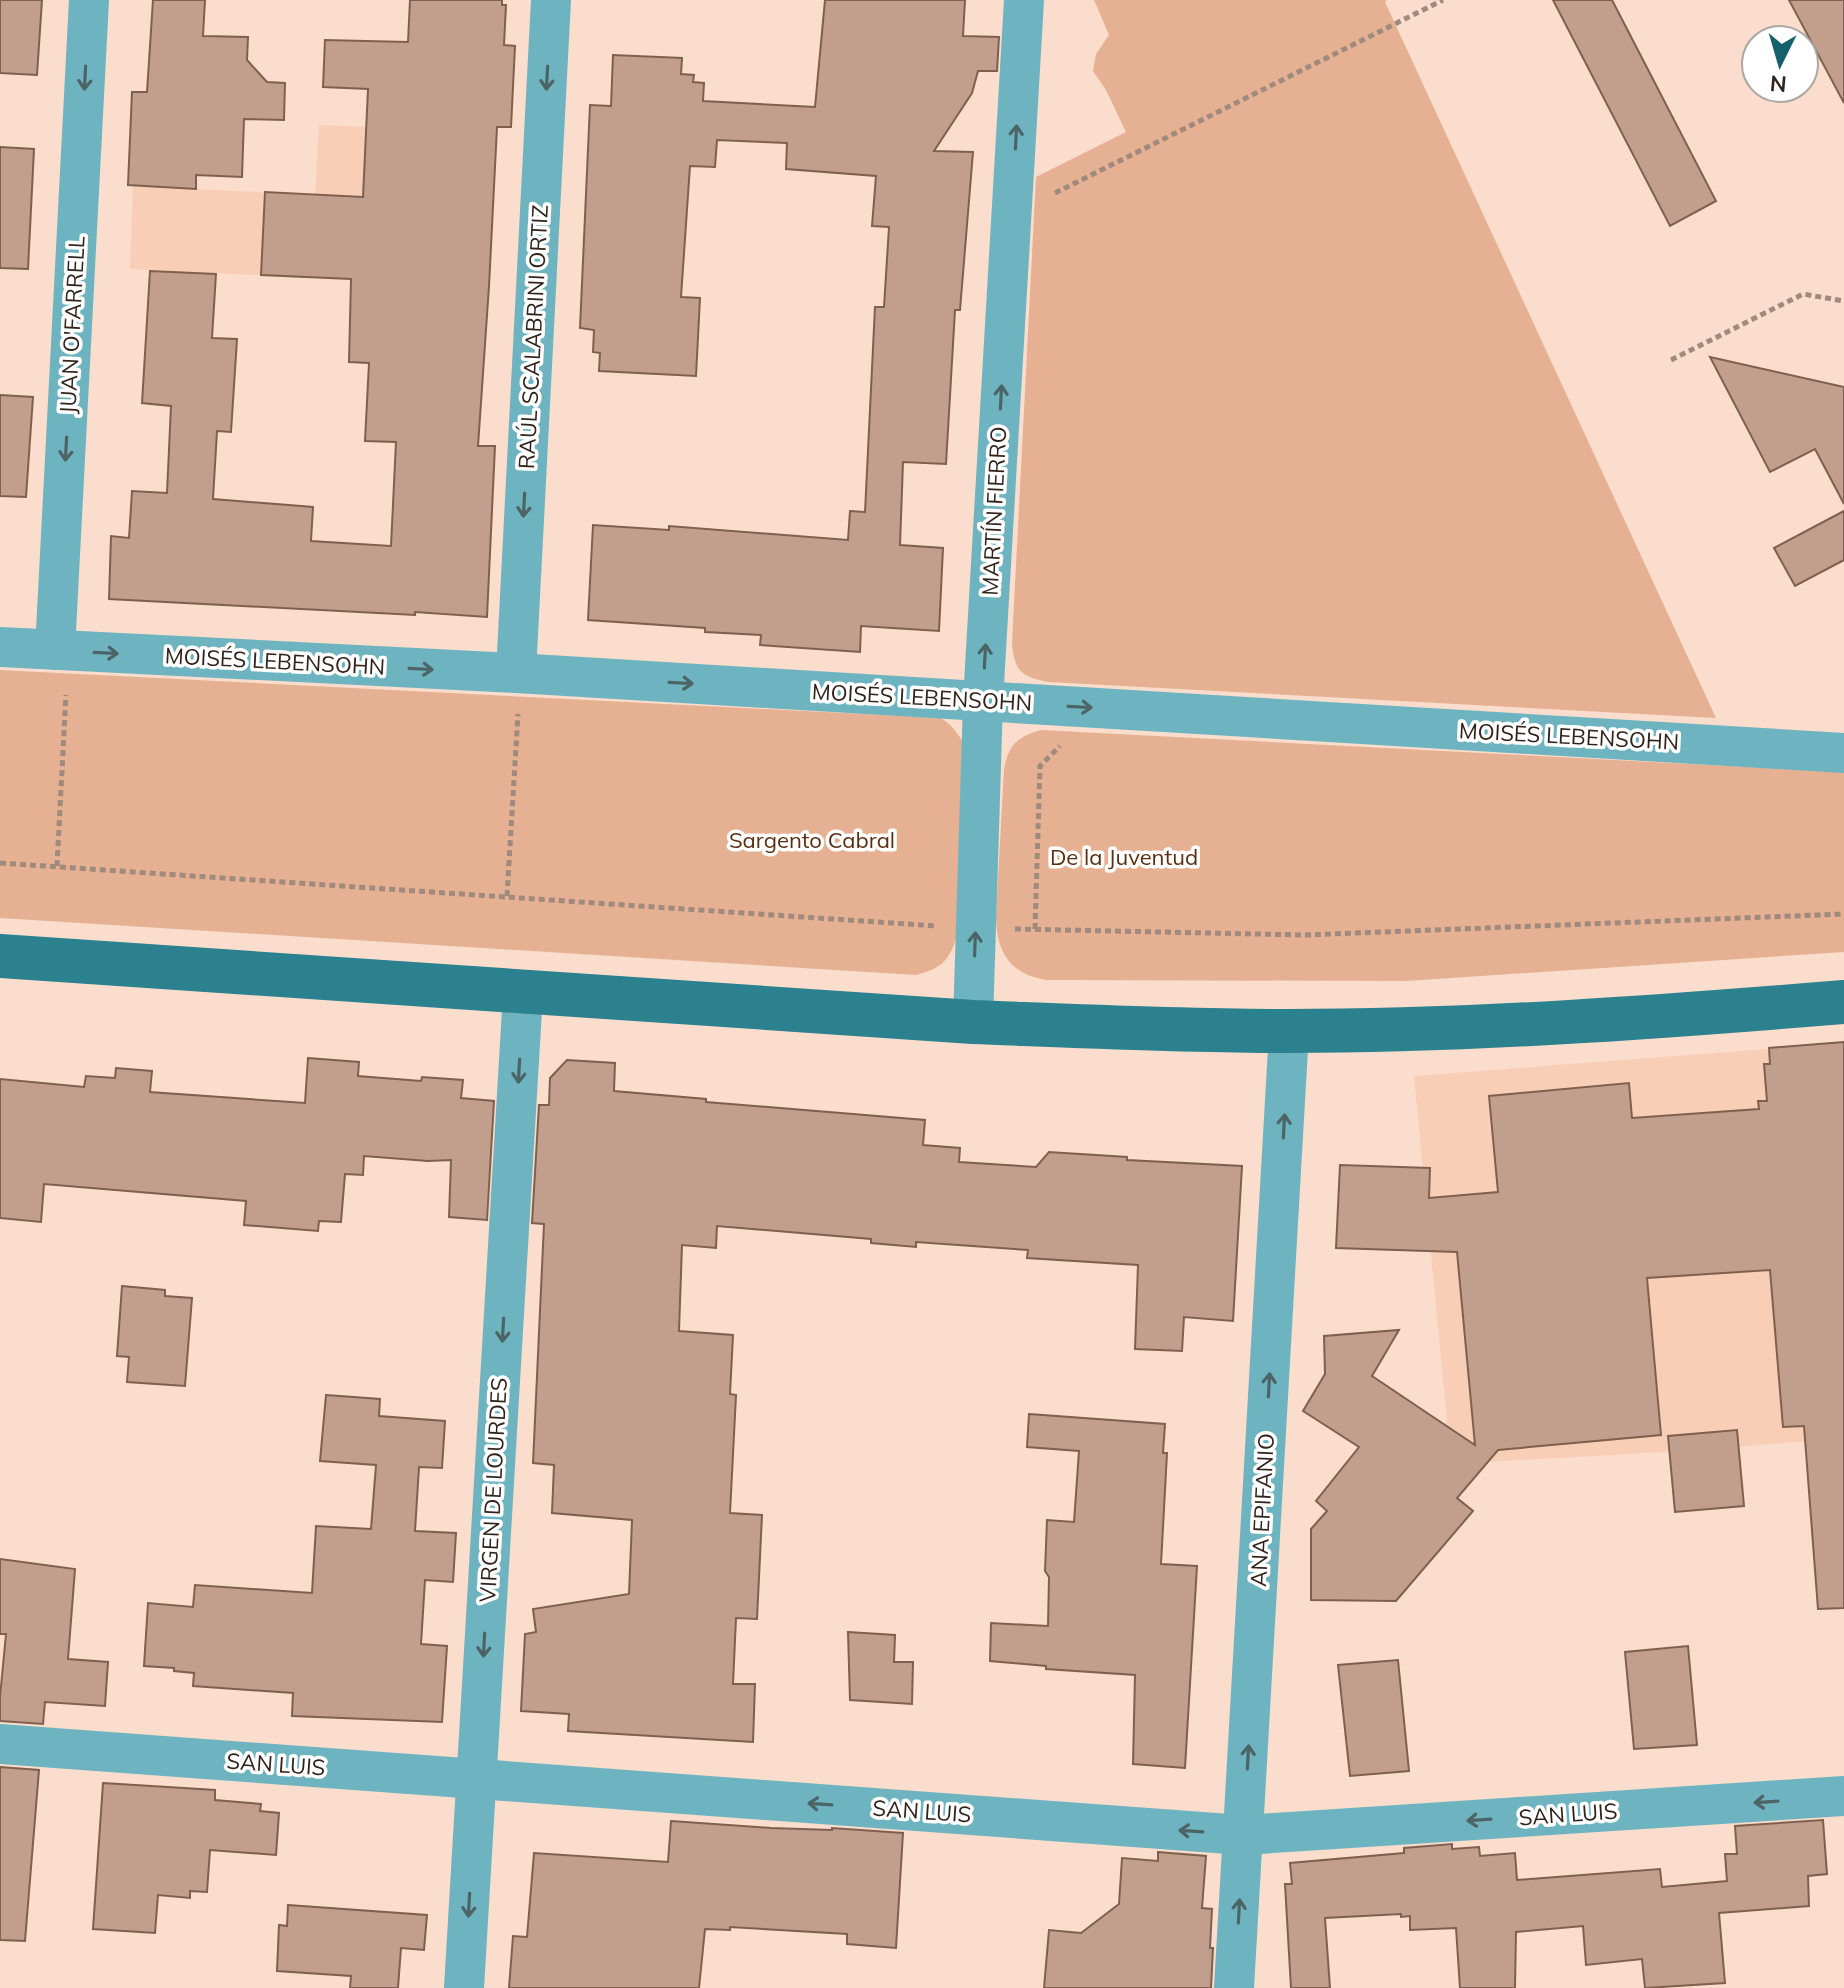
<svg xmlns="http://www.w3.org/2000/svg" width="1844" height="1988" font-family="Mulish,sans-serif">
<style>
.built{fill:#f9ceb6}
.green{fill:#e6b192}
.building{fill:#c19f8c;stroke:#7f604e;stroke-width:2}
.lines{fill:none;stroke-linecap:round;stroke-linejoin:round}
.path{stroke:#9f8a7d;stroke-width:5;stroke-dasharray:6 4;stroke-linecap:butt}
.minor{stroke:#6eb4c0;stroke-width:40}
.major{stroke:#2b818e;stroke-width:44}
.oneway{stroke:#4c6465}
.labels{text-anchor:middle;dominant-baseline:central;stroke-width:7;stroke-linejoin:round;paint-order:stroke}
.street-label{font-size:22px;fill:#30231b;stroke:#fff}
.park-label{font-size:22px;fill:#5c2e0f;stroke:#fff}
</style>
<rect width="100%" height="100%" fill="#faddcd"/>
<g class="built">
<polygon points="319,125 496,133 489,286 130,269 133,186 315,195"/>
<polygon points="1844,1043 1844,1438 1700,1450 1451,1464 1414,1076"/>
</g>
<g class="green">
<path d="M1094 0H1387L1385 2 1716 718 1049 682C1022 677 1014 671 1012 643L1036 177 1126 132 1106 90 1093 71 1096 54 1109 35Z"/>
<path d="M0 670 941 718C953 726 959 734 965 747L956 939C948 963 940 968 916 975L0 918Z"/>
<path d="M1041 730 1844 772V952L1406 981 1046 980C1009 974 996 951 996 915L1004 770C1008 745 1017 737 1041 730Z"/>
</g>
<g class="building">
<polygon points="0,0 42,0 37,75 0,73"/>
<polygon points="153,0 205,0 203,36 248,37 247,60 267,82 285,83 284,120 244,119 242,177 196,175 196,189 128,185 132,92 147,92"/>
<polygon points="410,0 502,0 502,5 506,5 504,45 515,46 511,127 497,127 489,286 478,446 495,446 487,617 415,612 415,615 109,599 111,536 129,538 132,491 167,493 171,406 142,403 150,271 216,274 212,338 237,339 231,432 217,431 213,499 313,507 311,541 391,546 396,442 365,441 369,363 349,362 351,279 261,275 265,192 363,197 368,89 323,87 325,40 408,42"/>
<polygon points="825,0 965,0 963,36 999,37 997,71 978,71 972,93 934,151 973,152 960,310 955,310 946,464 903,462 900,545 943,548 939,631 861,626 860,652 760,645 761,635 705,632 705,628 588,620 593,525 669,530 669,526 848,540 850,511 865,512 875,307 884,307 889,227 872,226 876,176 786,169 787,143 717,140 715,167 690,166 681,297 700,298 696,376 599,371 600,353 593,352 594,330 580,328 590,105 611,106 613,55 682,58 681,74 694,75 693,82 704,83 703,101 815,107"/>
<polygon points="1553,0 1612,0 1716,201 1670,226"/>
<polygon points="1789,0 1844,0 1844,103"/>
<polygon points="0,147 34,149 28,269 0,268"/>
<polygon points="1710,357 1844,387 1844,504 1815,449 1770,472"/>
<polygon points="0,395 33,397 26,497 0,496"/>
<polygon points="1844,511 1844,560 1795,586 1774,548"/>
<polygon points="1844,1042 1844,1608 1818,1609 1804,1426 1783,1427 1770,1270 1647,1278 1661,1435 1498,1450 1457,1498 1473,1511 1396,1601 1311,1600 1311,1529 1327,1511 1316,1501 1359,1447 1303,1411 1325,1374 1324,1336 1399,1330 1372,1376 1475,1445 1457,1252 1336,1248 1340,1165 1430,1168 1429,1198 1498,1192 1489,1096 1629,1083 1632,1118 1759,1109 1758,1101 1767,1101 1764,1064 1770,1064 1769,1048"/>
<polygon points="308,1058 359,1062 358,1076 421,1081 422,1077 463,1080 461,1098 494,1101 487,1220 449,1217 451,1160 428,1161 364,1156 363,1175 345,1174 341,1222 319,1221 318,1231 244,1225 246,1201 44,1184 41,1222 0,1218 0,1079 84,1087 86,1076 115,1078 116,1068 152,1071 150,1092 305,1103"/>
<polygon points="567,1060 615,1063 614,1091 706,1099 706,1102 925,1120 923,1145 960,1148 959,1162 1036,1167 1049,1152 1127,1157 1127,1160 1242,1166 1233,1321 1184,1317 1182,1351 1135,1349 1138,1265 1027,1258 1028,1250 916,1242 916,1247 871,1243 871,1239 717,1226 716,1248 682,1245 679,1331 733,1335 730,1394 736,1395 730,1513 762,1515 757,1619 736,1618 733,1684 755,1684 753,1742 568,1731 569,1714 521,1711 525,1634 536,1632 533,1609 629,1594 632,1520 552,1513 554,1465 533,1463 544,1224 532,1223 539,1105 549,1105 550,1078"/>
<polygon points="122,1286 165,1290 165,1296 192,1298 185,1386 127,1382 129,1357 117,1356"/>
<polygon points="326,1395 380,1399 379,1416 445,1421 442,1468 419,1467 415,1531 456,1533 453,1582 425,1580 421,1644 447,1646 442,1722 292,1716 293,1693 193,1686 194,1673 174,1671 174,1668 144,1666 148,1603 193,1607 195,1585 312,1593 316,1526 371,1529 376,1465 320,1461"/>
<polygon points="1029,1414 1165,1424 1163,1453 1167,1453 1161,1564 1197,1566 1185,1768 1133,1764 1135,1675 1046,1669 1046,1666 990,1661 991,1623 1048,1626 1049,1577 1045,1571 1047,1520 1074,1522 1079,1451 1027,1447"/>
<polygon points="1737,1430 1744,1506 1675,1512 1668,1436"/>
<polygon points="0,1559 75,1569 68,1659 108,1662 105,1706 45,1702 43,1724 0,1721 0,1697 6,1634 0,1634"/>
<polygon points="848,1632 895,1635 894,1662 913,1662 912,1704 850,1700"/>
<polygon points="1688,1646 1697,1745 1634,1749 1625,1652"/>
<polygon points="1398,1660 1409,1771 1350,1776 1338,1665"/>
<polygon points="0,1767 39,1770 25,1941 0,1940"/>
<polygon points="103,1783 215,1790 215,1800 261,1804 260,1811 279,1813 276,1855 210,1850 207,1892 190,1891 190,1898 158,1895 155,1933 93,1929"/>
<polygon points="1823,1820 1827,1874 1808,1876 1809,1906 1719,1913 1725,1983 1645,1988 1642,1959 1586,1965 1583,1926 1516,1932 1515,1988 1460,1988 1456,1928 1410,1930 1410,1916 1401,1917 1401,1914 1325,1918 1330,1988 1291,1988 1285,1884 1292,1884 1290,1863 1404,1853 1404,1848 1452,1844 1452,1849 1479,1847 1480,1856 1515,1853 1517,1880 1660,1869 1662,1887 1727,1881 1725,1854 1737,1854 1735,1826"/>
<polygon points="671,1821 771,1828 832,1830 832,1828 903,1833 896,1948 847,1944 847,1934 730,1927 730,1930 705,1929 699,1988 509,1988 513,1936 527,1937 534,1853 668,1862"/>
<polygon points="1158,1852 1206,1856 1202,1908 1212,1909 1210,1948 1213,1948 1211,1988 1044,1988 1049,1930 1081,1933 1119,1904 1122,1858 1158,1861"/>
<polygon points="288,1905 427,1915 424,1950 401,1948 398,1988 350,1988 351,1976 277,1971 279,1925 287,1926"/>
</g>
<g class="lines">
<g class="path">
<polyline points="1055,193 1443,0"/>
<polyline points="1671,360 1803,294 1844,301"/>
<polyline points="0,863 937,926"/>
<polyline points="57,866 66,695"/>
<polyline points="507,896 518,714"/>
<polyline points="1015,929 1305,935 1844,914"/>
<polyline points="1035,929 1040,766 1060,746"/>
</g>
<g class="minor">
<polyline points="0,647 516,673 1844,753"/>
<polyline points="55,650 89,0"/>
<polyline points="516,673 551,0"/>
<polyline points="973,1022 983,701 1024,0"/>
<polyline points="0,1744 1243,1835 1844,1796"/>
<polyline points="464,1988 523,993"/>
<polyline points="1234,1988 1289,1031"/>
</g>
<path class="major" d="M0 956 973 1022C1077 1026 1182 1031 1287 1031 1473 1031 1659 1017 1844 1002"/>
</g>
<defs><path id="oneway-shaft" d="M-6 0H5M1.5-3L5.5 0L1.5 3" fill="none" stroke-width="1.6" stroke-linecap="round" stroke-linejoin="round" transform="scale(2)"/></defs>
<g class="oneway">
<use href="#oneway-shaft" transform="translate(85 78) rotate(93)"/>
<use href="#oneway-shaft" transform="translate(547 78) rotate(93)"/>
<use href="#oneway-shaft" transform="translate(1016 137) rotate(-87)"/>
<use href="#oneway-shaft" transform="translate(1001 397) rotate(-87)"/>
<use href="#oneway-shaft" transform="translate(66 449) rotate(93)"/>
<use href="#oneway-shaft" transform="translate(524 505) rotate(93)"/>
<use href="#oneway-shaft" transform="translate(106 653) rotate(3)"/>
<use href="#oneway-shaft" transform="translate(985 656) rotate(-87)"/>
<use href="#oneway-shaft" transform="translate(421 669) rotate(3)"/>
<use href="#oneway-shaft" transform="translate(681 683) rotate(3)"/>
<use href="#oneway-shaft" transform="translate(1080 707) rotate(3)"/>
<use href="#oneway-shaft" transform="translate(975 944) rotate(-88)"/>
<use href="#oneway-shaft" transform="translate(519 1071) rotate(93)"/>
<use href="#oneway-shaft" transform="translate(1284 1126) rotate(-87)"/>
<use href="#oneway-shaft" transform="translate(503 1330) rotate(93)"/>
<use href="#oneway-shaft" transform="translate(1269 1385) rotate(-87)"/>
<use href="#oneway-shaft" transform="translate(484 1645) rotate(93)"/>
<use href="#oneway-shaft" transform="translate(1248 1757) rotate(-87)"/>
<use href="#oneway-shaft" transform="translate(1766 1802) rotate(176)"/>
<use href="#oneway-shaft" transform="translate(820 1804) rotate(-176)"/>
<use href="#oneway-shaft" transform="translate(1479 1820) rotate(176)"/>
<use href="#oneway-shaft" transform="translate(1191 1831) rotate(-176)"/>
<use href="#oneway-shaft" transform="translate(469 1905) rotate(93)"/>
<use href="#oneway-shaft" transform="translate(1239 1911) rotate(-87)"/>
</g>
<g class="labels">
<g class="street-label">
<text transform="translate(72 325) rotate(-87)">JUAN O'FARRELL</text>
<text transform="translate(533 337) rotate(-87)">RAÚL SCALABRINI ORTIZ</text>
<text transform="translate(994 511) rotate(-87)">MARTÍN FIERRO</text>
<text transform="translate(275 661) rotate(3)">MOISÉS LEBENSOHN</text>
<text transform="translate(922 697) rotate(3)">MOISÉS LEBENSOHN</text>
<text transform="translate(1569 736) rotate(3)">MOISÉS LEBENSOHN</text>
<text transform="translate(493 1490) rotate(-87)">VIRGEN DE LOURDES</text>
<text transform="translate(1262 1510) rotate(-87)">ANA EPIFANIO</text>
<text transform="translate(276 1764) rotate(4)">SAN LUIS</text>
<text transform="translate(922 1811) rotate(4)">SAN LUIS</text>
<text transform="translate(1568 1814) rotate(-4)">SAN LUIS</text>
</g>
<g class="park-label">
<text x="812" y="840">Sargento Cabral</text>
<text x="1124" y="857">De la Juventud</text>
</g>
</g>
<g transform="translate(1780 64) rotate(185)"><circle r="38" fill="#ffffff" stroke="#aca7a4" stroke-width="2"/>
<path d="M0-6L14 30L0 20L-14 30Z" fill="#14616c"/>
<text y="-12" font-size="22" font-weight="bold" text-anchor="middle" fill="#30231b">N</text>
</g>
</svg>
